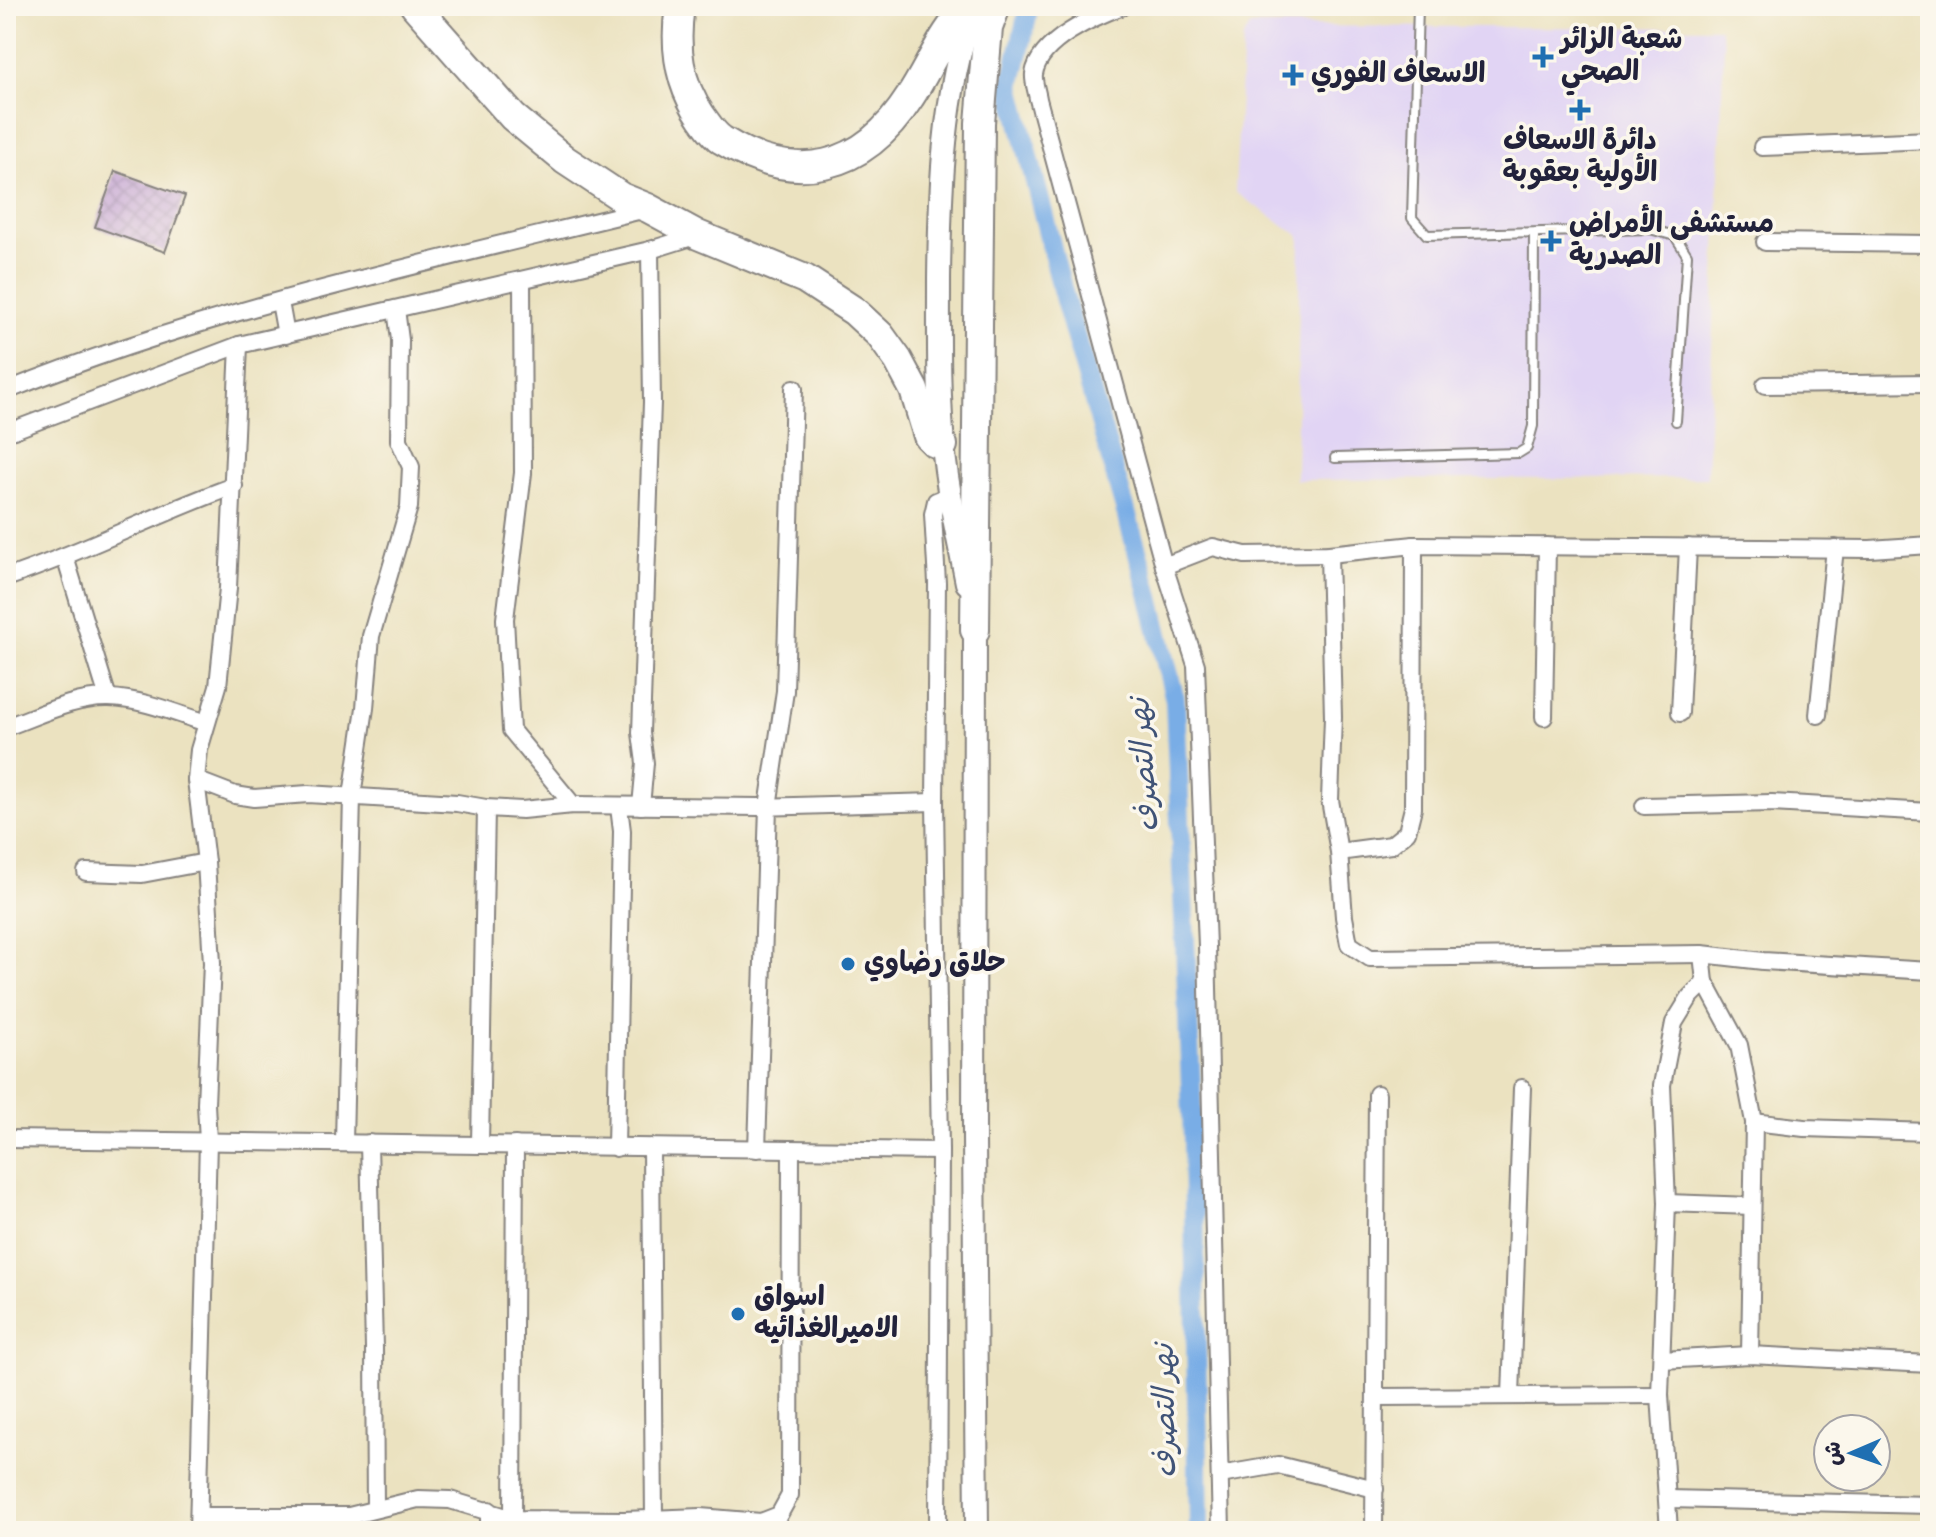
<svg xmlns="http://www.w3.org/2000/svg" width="1936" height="1537" font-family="'Indie Flower','Playpen Sans Arabic',sans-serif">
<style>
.built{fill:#e1d4f4}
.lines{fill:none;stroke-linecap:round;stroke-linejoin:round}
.canal{stroke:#79ade6;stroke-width:20}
.building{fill:url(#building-cross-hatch)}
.lane-casing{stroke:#86827e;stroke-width:12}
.street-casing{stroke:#86827e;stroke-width:20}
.secondary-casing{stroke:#86827e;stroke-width:26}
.highway-casing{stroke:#86827e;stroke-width:32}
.lane{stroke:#fff;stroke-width:8}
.street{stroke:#fff;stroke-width:16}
.secondary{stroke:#fff;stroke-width:22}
.highway{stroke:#fff;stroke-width:28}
.poi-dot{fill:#1f6fb2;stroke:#fbf7ec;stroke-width:3}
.labels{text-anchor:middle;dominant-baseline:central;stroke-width:7;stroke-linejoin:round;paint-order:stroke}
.poi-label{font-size:28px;font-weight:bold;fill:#22223b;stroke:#fbf7ec;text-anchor:start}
.water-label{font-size:30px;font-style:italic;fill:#405377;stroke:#fbf7ec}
</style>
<defs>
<pattern id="building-cross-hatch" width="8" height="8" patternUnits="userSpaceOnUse" patternTransform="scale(2)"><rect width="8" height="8" fill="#c3a2d3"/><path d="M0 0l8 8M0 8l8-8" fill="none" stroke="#9e84ac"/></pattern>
</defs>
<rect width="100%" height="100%" fill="#fbf7ec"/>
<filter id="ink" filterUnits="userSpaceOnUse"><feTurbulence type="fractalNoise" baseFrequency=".0125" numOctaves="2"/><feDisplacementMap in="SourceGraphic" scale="16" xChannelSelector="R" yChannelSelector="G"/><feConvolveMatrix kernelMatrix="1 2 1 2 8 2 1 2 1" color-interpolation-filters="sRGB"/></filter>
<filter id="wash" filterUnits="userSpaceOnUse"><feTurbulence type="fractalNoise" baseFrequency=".006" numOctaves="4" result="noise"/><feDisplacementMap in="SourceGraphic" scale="32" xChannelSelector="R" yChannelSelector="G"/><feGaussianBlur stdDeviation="1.8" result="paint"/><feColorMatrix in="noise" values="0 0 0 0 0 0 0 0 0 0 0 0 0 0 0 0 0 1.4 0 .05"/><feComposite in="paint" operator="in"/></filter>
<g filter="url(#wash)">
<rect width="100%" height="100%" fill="#ebe2c0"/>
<polygon class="built" points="1250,26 1720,28 1724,44 1707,478 1296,480 1300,236 1235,192 1243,38"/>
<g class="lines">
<polyline class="canal" points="1027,17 1011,86 1065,300 1147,585 1175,700 1193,1138 1199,1531"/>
</g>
<g id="blocks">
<polygon class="building" points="115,171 185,196 165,252 95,227"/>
</g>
</g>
<g filter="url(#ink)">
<use href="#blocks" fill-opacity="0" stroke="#86827e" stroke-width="2"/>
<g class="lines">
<defs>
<g id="lane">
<polyline points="1418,6 1412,218 1427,235 1650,229 1675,236 1687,255 1676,421"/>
<polyline points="1335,458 1519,453 1527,448 1533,426 1534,233"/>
</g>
<g id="street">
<path d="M1123 6C1095 16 1039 41 1034 74 1033 81 1037 92 1038 99L1164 566 1213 547 1245 555 1329 554 1414 545 1870 549 1930 545"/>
<polyline points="1762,147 1930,140"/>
<polyline points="1765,242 1930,244"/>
<polyline points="522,280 523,473 505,619 511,730 573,805"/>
<polyline points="280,302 286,335"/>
<polyline points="1765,385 1930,383"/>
<path d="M6 391C212 308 432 262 646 209"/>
<polyline points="6,433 239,345 650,250 698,235"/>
<polyline points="1329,554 1333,717 1330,800 1339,852 1344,917 1349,944 1370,958 1702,954"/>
<polyline points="65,557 108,698"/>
<polyline points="1164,566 1196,665 1207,946 1221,1531"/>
<path d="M6 578C84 552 156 514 234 486"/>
<polyline points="1680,713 1688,547"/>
<polyline points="1818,715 1835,548"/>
<polyline points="1544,717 1547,546"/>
<path d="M6 727C38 716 74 697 109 698 142 699 175 713 206 723"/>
<polyline points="196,780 235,795 254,798 308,794 457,803 486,808 522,810 573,805 759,807 935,802"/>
<polyline points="641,806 645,763 641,733 652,402 650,250"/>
<polyline points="1644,806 1772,803 1930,812"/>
<polyline points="1339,852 1391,845 1407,832 1413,808 1414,545"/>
<polyline points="86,872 142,874 206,862"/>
<polyline points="1754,1122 1804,1128 1930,1132"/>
<polyline points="6,1139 940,1151"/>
<polyline points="344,1142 352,796 365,708 371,636 409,507 411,467 399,440 400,340 396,309"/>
<polyline points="369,1143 374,1348 375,1509"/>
<polyline points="480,1144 486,808"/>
<polyline points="616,1148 622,831 619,807"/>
<polyline points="651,1148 654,1519"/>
<polyline points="757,1149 768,807 785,691 794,388"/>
<polyline points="1667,1203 1752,1206"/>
<polyline points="1750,1355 1754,1122 1739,1045 1705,982 1702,954 1763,961 1930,971"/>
<polyline points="1662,1360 1750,1355 1930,1364"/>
<polyline points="1511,1396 1522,1088"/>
<polyline points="1377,1397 1660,1395"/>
<polyline points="1220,1475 1278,1465 1375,1489"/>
<polyline points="1668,1499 1930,1505"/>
<polyline points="489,1510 489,1531"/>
<polyline points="199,1516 349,1516 418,1499 450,1500 513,1519 624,1520 700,1517 761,1522 779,1515 790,1495 791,1150"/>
<polyline points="513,1519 515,1145"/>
<polyline points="198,1531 208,1141 206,1104 212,963 206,862 196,780 199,750 218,686 228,588 239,345"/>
<polyline points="938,1531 940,1151 935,802 937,583 933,514 936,501 951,495"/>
<polyline points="1374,1531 1377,1094"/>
<polyline points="1669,1531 1660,1395 1667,1203 1662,1085 1674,1023 1690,997 1705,982"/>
</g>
<g id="secondary">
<path d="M967 583C958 537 947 490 943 444 938 390 939 334 939 279 940 187 943 95 973 7"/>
<polyline points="973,617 975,630 974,1138 977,1531"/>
</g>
<g id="highway">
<polyline points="415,6 513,117 565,160 621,197 648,208 698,235 805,279 854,311 880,335 898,360 914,390 928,436 935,443 943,445"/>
<path d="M680 6C674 46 678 83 702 117 708 125 713 134 722 140 795 186 863 171 910 97 930 67 943 30 970 6"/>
<polyline points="975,630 980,123 988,28 996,6"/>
</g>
</defs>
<use href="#lane" class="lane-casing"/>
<use href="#street" class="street-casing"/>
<use href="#secondary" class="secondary-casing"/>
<use href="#highway" class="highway-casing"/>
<use href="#lane" class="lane"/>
<use href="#street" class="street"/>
<use href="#secondary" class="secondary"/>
<use href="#highway" class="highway"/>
</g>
</g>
<g class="poi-dot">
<path d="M1539 45h8v8h8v8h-8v8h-8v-8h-8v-8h8z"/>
<path d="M1289 63h8v8h8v8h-8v8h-8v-8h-8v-8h8z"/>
<path d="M1576 98h8v8h8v8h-8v8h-8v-8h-8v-8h8z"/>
<path d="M1547 229h8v8h8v8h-8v8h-8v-8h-8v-8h8z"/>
<circle cx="848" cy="964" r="8"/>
<circle cx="738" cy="1314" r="8"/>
</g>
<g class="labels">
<g class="poi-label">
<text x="1561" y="41">شعبة الزائر<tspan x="1561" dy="32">الصحي</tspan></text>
<text x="1311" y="75">الاسعاف الفوري</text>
<text x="1580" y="142" text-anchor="middle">دائرة الاسعاف<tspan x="1580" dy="32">الأولية بعقوبة</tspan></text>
<text x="1569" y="225">مستشفى الأمراض<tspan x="1569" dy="32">الصدرية</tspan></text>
<text x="864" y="964">حلاق رضاوي</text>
<text x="754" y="1298">اسواق<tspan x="754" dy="32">الاميرالغذائيه</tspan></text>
</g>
<g class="water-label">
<text transform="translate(1146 765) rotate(-94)">نهر التصرف</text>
<text transform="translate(1167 1411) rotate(-91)">نهر التصرف</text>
</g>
</g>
<rect width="1936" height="1537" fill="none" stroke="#fbf7ec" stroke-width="32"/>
<g transform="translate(1852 1453) rotate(268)"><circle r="38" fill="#fbf7ec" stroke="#a4a2a5" stroke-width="2"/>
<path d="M0-6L14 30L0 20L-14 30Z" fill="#1f6fb2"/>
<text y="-12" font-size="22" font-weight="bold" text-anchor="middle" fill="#22223b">ش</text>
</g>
</svg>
